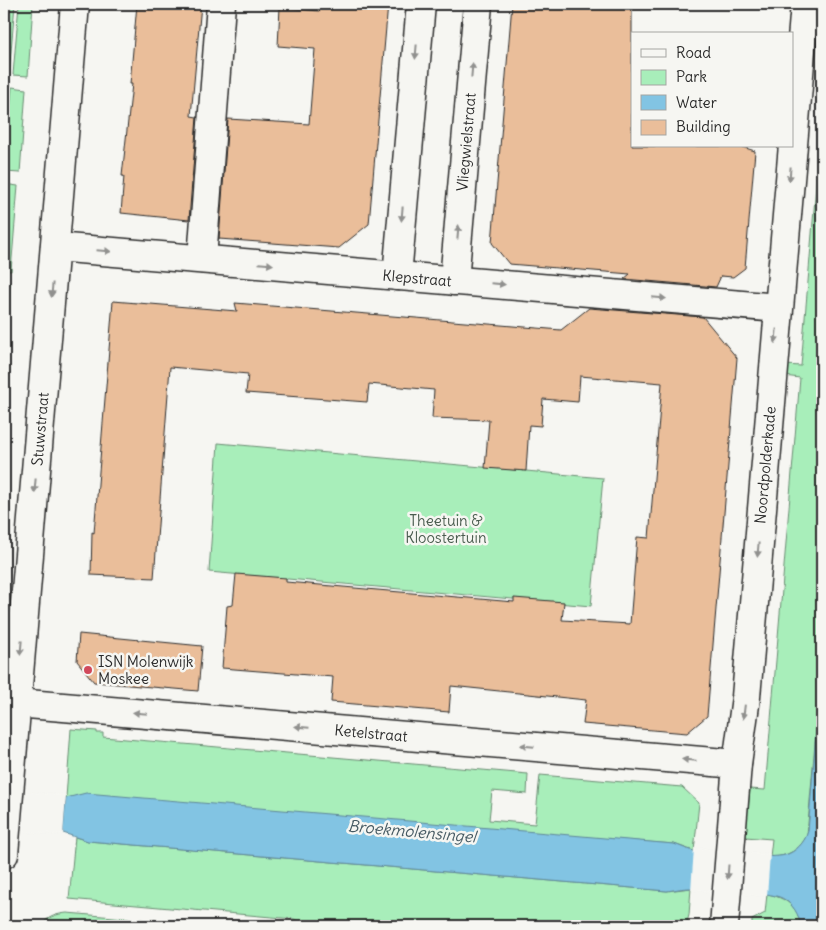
<svg xmlns="http://www.w3.org/2000/svg" width="826" height="930" font-family="Delius,sans-serif">
<style>
.green{fill:#a8eeba;stroke:#6a8c72}
.water{fill:#82c4e3;stroke:#5f8799}
.pier{fill:#f6f6f2}
.building{fill:#eabe9a;stroke:#2b2b2b}
.lines{fill:none;stroke-linecap:round;stroke-linejoin:round}
.minor-casing{stroke:#2b2b2b;stroke-width:31}
.minor{stroke:#f6f6f2;stroke-width:28}
.oneway{fill:#90908e}
.poi-dot{fill:#d1495b;stroke:#f6f6f2;stroke-width:2}
.labels{text-anchor:middle;dominant-baseline:central;stroke-width:5;stroke-linejoin:round;paint-order:stroke}
.street-label{font-size:15px;fill:#2b2b2b;stroke:#f6f6f2}
.park-label{font-size:15px;fill:#4a5c4f;stroke:#f6f6f2}
.poi-label{font-size:15px;fill:#2b2b2b;stroke:#f6f6f2;text-anchor:start}
.water-label{font-size:16px;font-style:italic;fill:#455962;stroke:#f6f6f2}
</style>
<rect width="100%" height="100%" fill="#f6f6f2"/>
<filter id="ink" filterUnits="userSpaceOnUse"><feTurbulence type="fractalNoise" baseFrequency=".02" numOctaves="2"/><feDisplacementMap in="SourceGraphic" scale="10" xChannelSelector="R" yChannelSelector="G"/><feConvolveMatrix kernelMatrix="1 2 1 2 8 2 1 2 1" color-interpolation-filters="sRGB"/></filter>
<g filter="url(#ink)">
<g class="green">
<polygon points="4,4 15,4 9,75 4,74"/>
<polygon points="19,4 33,4 28,76 13,75"/>
<polygon points="12,87 26,89 20,173 5,172"/>
<path d="M822 113V663L807 835C800 850 787 857 770 857L772 839 745 837 750 789 765 790 800 378 784 376 785 365 801 366Z"/>
<polygon points="4,184 18,186 11,271 4,271"/>
<polygon points="4,282 10,283 4,359"/>
<polygon points="218,443 603,478 591,606 209,572"/>
<polygon points="71,729 97,731 97,733 103,733 103,737 528,774 527,794 492,791 489,820 535,824 540,775 682,787 699,803 694,851 674,844 66,798"/>
<polygon points="75,837 88,841 667,891 691,888 689,915 686,926 307,926 294,919 69,899"/>
<path d="M767 894C784 897 800 907 800 926H752V920L765 913Z"/>
<path d="M67 913 221 926H41C47 917 56 914 67 913Z"/>
</g>
<path class="water" d="M822 663V926H800C800 915 792 903 782 898 770 892 705 887 690 888 682 888 674 890 667 891L88 841 63 833 66 798 86 793 674 844C680 846 686 849 693 851 707 854 773 859 785 855 796 852 805 842 808 831Z"/>
<g class="pier">
<polygon points="4,790 66,795 63,835 4,830"/>
<polygon points="694,848 770,854 767,896 691,890"/>
</g>
<g class="building">
<polygon points="137,4 201,4 191,116 197,117 189,220 121,213 124,176 122,176 132,84 130,84"/>
<polygon points="320,4 388,4 369,224 339,248 219,239 228,119 309,124 315,49 278,46 280,7 319,11"/>
<polygon points="512,4 608,4 632,6 632,146 739,146 755,151 745,268 733,277 721,276 716,287 624,279 630,274 509,264 492,243"/>
<polygon points="113,301 237,311 235,303 561,330 589,308 703,317 737,358 707,716 687,733 583,724 586,700 451,686 449,712 331,702 333,677 222,668 227,606 233,605 236,574 286,578 286,582 514,602 514,598 564,602 562,620 630,624 637,537 649,538 662,383 580,376 578,402 543,399 541,426 529,425 526,471 485,468 489,420 432,418 434,390 369,384 367,402 246,393 248,374 170,367 154,578 91,575 92,532 94,533"/>
<polygon points="79,634 202,646 198,691 94,682 77,661"/>
</g>
<g class="lines">
<defs>
<g id="minor">
<polyline points="55,247 778,308"/>
<polyline points="202,259 221,4"/>
<polyline points="397,276 421,4"/>
<polyline points="454,281 478,4"/>
<polyline points="4,702 737,764"/>
<polyline points="4,854 75,4"/>
<polyline points="724,926 737,764 746,697 805,4"/>
</g>
</defs>
<use href="#minor" class="minor-casing"/>
<use href="#minor" class="minor"/>
</g>
<defs><path id="oneway-solid" d="M-6-.8H1V-3.2L6.5 0L1 3.2V.8H-6Z" transform="scale(1.25)"/></defs>
<g class="oneway">
<use href="#oneway-solid" transform="translate(416 52) rotate(95)"/>
<use href="#oneway-solid" transform="translate(472 70) rotate(-85)"/>
<use href="#oneway-solid" transform="translate(790 174) rotate(95)"/>
<use href="#oneway-solid" transform="translate(402 214) rotate(95)"/>
<use href="#oneway-solid" transform="translate(458 232) rotate(-85)"/>
<use href="#oneway-solid" transform="translate(104 251) rotate(5)"/>
<use href="#oneway-solid" transform="translate(266 264) rotate(5)"/>
<use href="#oneway-solid" transform="translate(498 284) rotate(5)"/>
<use href="#oneway-solid" transform="translate(52 290) rotate(95)"/>
<use href="#oneway-solid" transform="translate(659 298) rotate(5)"/>
<use href="#oneway-solid" transform="translate(776 336) rotate(95)"/>
<use href="#oneway-solid" transform="translate(35 486) rotate(95)"/>
<use href="#oneway-solid" transform="translate(758 550) rotate(95)"/>
<use href="#oneway-solid" transform="translate(21 648) rotate(95)"/>
<use href="#oneway-solid" transform="translate(744 712) rotate(97)"/>
<use href="#oneway-solid" transform="translate(140 713) rotate(-175)"/>
<use href="#oneway-solid" transform="translate(302 727) rotate(-175)"/>
<use href="#oneway-solid" transform="translate(527 746) rotate(-175)"/>
<use href="#oneway-solid" transform="translate(689 760) rotate(-175)"/>
<use href="#oneway-solid" transform="translate(728 872) rotate(94)"/>
</g>
</g>
<circle class="poi-dot" cx="88" cy="670" r="5"/>
<g class="labels">
<g class="street-label">
<text transform="translate(466 142) rotate(-85)">Vliegwielstraat</text>
<text transform="translate(417 278) rotate(5)">Klepstraat</text>
<text transform="translate(40 429) rotate(-85)">Stuwstraat</text>
<text transform="translate(765 465) rotate(-85)">Noordpolderkade</text>
<text transform="translate(371 733) rotate(5)">Ketelstraat</text>
</g>
<g class="park-label">
<text x="446" y="520">Theetuin &amp;<tspan x="446" dy="17">Kloostertuin</tspan></text>
</g>
<g class="poi-label">
<text x="98" y="661">ISN Molenwijk<tspan x="98" dy="17">Moskee</tspan></text>
</g>
<g class="water-label">
<text transform="translate(412 831) rotate(5)">Broekmolensingel</text>
</g>
</g>
<rect width="826" height="930" fill="none" stroke="#f6f6f2" stroke-width="20"/>
<rect x="10" y="10" width="806" height="910" fill="none" stroke="#2b2b2b" stroke-width="2" filter="url(#ink)"/>
<rect x="631" y="32" width="162" height="115" fill="#f6f6f2" stroke="#a5a5a2"/>
<rect x="641" y="49" width="25" height="8" fill="#f6f6f2" stroke="#a5a5a2"/>
<text x="676" y="58" font-size="15" fill="#2b2b2b">Road</text>
<rect x="641" y="70" width="25" height="15" fill="#a8eeba" stroke="#a5a5a2"/>
<text x="676" y="82" font-size="15" fill="#2b2b2b">Park</text>
<rect x="641" y="95" width="25" height="15" fill="#82c4e3" stroke="#a5a5a2"/>
<text x="676" y="108" font-size="15" fill="#2b2b2b">Water</text>
<rect x="641" y="120" width="25" height="15" fill="#eabe9a" stroke="#a5a5a2"/>
<text x="676" y="132" font-size="15" fill="#2b2b2b">Building</text>
</svg>
